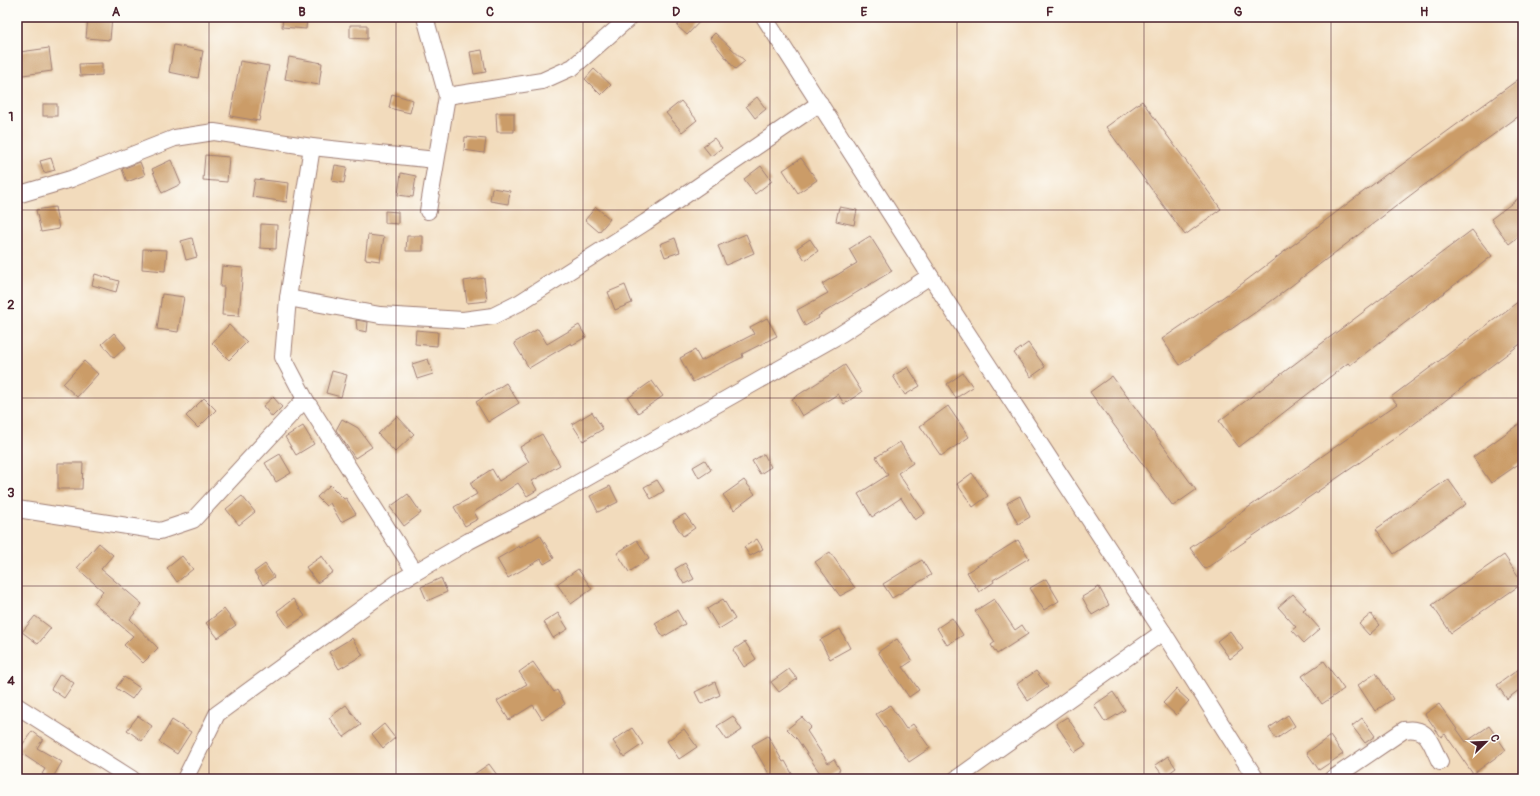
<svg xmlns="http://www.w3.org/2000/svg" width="1540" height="796" font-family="Pangolin,sans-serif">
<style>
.building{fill:#cb9c67}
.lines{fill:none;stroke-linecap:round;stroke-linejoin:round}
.minor-casing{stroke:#9e7d74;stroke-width:18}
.minor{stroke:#fff;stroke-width:16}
.grid{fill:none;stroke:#4a1f2b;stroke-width:1;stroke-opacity:0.55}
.neatline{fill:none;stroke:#4a1f2b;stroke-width:1.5}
.grid-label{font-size:13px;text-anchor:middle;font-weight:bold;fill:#4a1f2b}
</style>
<rect width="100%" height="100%" fill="#fdfcf7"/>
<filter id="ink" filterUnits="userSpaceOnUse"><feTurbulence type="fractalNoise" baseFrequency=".025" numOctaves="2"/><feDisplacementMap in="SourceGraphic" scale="8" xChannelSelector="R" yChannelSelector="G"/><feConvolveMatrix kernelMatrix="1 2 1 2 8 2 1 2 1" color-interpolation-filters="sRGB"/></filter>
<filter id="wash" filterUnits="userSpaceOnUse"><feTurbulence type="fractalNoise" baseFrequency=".012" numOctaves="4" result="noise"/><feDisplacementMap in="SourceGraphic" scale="16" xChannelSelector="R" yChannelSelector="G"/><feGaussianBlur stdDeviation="0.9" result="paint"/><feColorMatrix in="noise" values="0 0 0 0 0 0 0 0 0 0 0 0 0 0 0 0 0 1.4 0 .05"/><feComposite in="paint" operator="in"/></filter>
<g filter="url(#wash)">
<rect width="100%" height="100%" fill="#f2dbbc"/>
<g id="blocks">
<g class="building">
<polygon points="88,17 112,17 110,40 86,38"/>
<polygon points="283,17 307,17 306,29 282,27"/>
<polygon points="685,17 704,17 687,35 677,26"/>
<polygon points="350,25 367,25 367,39 350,38"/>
<polygon points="715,33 745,61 735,69 710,38"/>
<polygon points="174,45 203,51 198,78 169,72"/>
<polygon points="49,48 52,71 23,75 20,52"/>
<polygon points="482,50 486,72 474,74 470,52"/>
<polygon points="289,57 322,63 319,85 285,79"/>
<polygon points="240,61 269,66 259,121 230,116"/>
<polygon points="102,63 102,75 80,76 79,64"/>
<polygon points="594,69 611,85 601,95 585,79"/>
<polygon points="1523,76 1523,113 1420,188 1270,302 1180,365 1162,339 1235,289 1388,173 1389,174"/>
<polygon points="392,94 413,100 410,113 389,108"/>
<polygon points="757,97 766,109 755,118 746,106"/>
<polygon points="681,101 697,120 682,132 666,113"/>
<polygon points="1142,101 1221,209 1185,235 1106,127"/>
<rect x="43" y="104" width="14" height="12"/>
<polygon points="496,113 514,113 514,132 497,132"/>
<polygon points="465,137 486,139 484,153 464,150"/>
<polygon points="714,138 722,148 711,156 703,146"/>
<polygon points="205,155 229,157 227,182 203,180"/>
<polygon points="51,158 55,170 44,173 40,161"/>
<polygon points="801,158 817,180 798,193 783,170"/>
<polygon points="171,160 181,184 162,193 152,169"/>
<polygon points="140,162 145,175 127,182 122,169"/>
<polygon points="335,165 347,167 344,183 332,181"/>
<polygon points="761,166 772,181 755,194 744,179"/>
<polygon points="401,173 416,176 413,197 398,195"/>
<polygon points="255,179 289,183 287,202 252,197"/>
<polygon points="492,188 510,191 508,204 490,201"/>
<polygon points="1523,195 1523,233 1509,244 1491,219"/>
<polygon points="55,207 59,229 41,232 36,210"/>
<polygon points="596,207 610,219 599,232 585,220"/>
<polygon points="839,207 857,210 854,225 836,221"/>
<polygon points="385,211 398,212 398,224 385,223"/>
<polygon points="261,224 277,225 276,249 260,248"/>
<polygon points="1472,230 1492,256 1350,365 1348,363 1239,447 1219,421"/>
<polygon points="746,234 754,253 726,265 718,246"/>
<polygon points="368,235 384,237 380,261 365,259"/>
<polygon points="407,236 423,236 423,251 406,251"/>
<polygon points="870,236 892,271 818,316 819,318 805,326 797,310 828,293 822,284 857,263 849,249"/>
<polygon points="192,238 197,257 186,260 181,241"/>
<polygon points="675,238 680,252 665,257 660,244"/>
<polygon points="810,239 818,251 805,260 797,248"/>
<polygon points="143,249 167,250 165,271 142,269"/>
<polygon points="222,266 243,268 239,316 222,315 224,287 220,287"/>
<polygon points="95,274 119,281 116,292 92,285"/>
<polygon points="484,278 487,301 467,303 464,281"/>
<polygon points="625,285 632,303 615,310 608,292"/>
<polygon points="162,294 184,297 178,332 157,329"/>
<polygon points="1523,298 1523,342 1398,436 1205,569 1190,548 1397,404 1391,397"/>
<polygon points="767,318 777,336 742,354 743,357 693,382 680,358 695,350 701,361 754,334 750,327"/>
<polygon points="356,320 368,322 367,332 357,330"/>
<polygon points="229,325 247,342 229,360 212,343"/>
<polygon points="579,325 586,337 572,345 571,343 529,368 514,343 538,329 547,344"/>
<polygon points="416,330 438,332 437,346 415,344"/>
<polygon points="114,333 126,347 114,358 102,344"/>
<polygon points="1028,343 1045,367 1031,377 1014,353"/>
<polygon points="428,359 433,374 417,379 412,364"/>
<polygon points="84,361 98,374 77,397 63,384"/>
<polygon points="845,365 862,392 844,404 838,394 802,416 792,399"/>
<polygon points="908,367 920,386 905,395 893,376"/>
<polygon points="332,371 347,375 341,397 326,393"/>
<polygon points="963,373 973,387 956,398 947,384"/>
<polygon points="1112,376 1196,490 1173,506 1090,392"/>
<polygon points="652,381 663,396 638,413 628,398"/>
<polygon points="506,383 519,403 488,422 476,402"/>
<polygon points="273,397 282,407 272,417 263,406"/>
<polygon points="204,398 216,410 198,428 186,416"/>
<polygon points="948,406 969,437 941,456 920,426"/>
<polygon points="592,412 603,429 583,441 572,424"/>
<polygon points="397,416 414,434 395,452 378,434"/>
<polygon points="342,419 358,428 372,447 355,458 336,430"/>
<polygon points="1523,421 1523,461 1491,483 1473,457"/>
<polygon points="303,426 314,444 296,455 285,437"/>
<polygon points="542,434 560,465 532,481 537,490 527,496 518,483 474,512 478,519 465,526 454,507 477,494 470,483 492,469 499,481 529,462 520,447"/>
<polygon points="900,442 913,463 898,473 925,513 915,520 901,498 872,517 858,494 888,475 876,457"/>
<polygon points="280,454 291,473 276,482 265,463"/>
<polygon points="764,454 771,467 760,474 752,461"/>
<polygon points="705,460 711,470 699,478 693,467"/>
<polygon points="58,463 83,463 82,489 58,489"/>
<polygon points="972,473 988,496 973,507 957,484"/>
<polygon points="1448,479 1466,504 1394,554 1376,529"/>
<polygon points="657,480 664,491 651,499 644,487"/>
<polygon points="744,480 755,494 734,510 723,495"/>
<polygon points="330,485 344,499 346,498 356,514 341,522 330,503 326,506 317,497"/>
<polygon points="610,486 618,502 598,512 590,496"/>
<polygon points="408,494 421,513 404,526 390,507"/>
<polygon points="242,496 255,512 239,525 226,509"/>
<polygon points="1020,496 1030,517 1018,524 1007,503"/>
<polygon points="685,514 695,528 683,536 673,521"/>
<polygon points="540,535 554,558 544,564 541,559 508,578 497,559 519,546 520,548"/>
<polygon points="757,539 763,549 750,556 744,547"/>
<polygon points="637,540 649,559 629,572 617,553"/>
<polygon points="1018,540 1029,558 993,580 994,582 979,592 967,572"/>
<polygon points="99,543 113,555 101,569 142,604 130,619 158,648 143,663 124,645 133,636 94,603 103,591 77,568"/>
<polygon points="830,552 855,588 840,596 815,562"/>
<polygon points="1504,555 1523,583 1451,633 1432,605"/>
<polygon points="182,556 193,569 177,582 167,568"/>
<polygon points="322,556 333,572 317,583 306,567"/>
<polygon points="922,560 931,575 892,598 883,584"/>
<polygon points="685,563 694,579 684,584 675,569"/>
<polygon points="265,564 274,577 263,585 254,572"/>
<polygon points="578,569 592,589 571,604 557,584"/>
<polygon points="441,578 447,592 427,601 421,587"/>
<polygon points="1046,579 1059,601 1044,610 1030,588"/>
<polygon points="1099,587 1109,605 1092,615 1082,597"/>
<polygon points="1293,594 1306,608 1303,610 1320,629 1304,643 1292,630 1296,627 1278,607"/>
<polygon points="293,599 305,616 288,627 277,611"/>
<polygon points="723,599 735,619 719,629 707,609"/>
<polygon points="994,599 1015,630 1022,625 1028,634 997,654 991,645 995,642 975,611"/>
<polygon points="224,609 236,625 218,638 206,623"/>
<polygon points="677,610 685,624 663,637 655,623"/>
<polygon points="558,613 568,629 553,638 544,622"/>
<polygon points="1371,614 1380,625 1369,635 1359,624"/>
<polygon points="35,616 51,628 38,644 22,632"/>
<polygon points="952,618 963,635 947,645 937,628"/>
<polygon points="840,629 850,648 830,659 820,640"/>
<polygon points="1230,631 1243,649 1230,659 1217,641"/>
<polygon points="352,638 363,655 339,669 329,652"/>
<polygon points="897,639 912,661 903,667 919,690 909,697 878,652"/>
<polygon points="745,642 756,659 744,667 733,650"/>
<polygon points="1324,661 1344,689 1322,704 1302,676"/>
<polygon points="533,662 554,692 557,690 565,704 542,719 533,705 509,720 497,701 527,684 519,672"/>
<polygon points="1523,666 1523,687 1507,699 1497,685"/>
<polygon points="789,669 797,679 779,692 771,682"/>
<polygon points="1036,671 1048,687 1028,701 1017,684"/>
<polygon points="1376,673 1393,699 1375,711 1358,685"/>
<polygon points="60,674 74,683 64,698 51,689"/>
<polygon points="124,677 140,688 132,699 116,688"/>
<polygon points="715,682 720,695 701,704 695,692"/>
<polygon points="1176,689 1189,701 1176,715 1163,703"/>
<polygon points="1113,692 1125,710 1105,722 1094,705"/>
<polygon points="1439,704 1466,742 1489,726 1506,750 1473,774 1445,734 1441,737 1425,714"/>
<polygon points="346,705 361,725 344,737 329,718"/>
<polygon points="890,705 906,729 913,724 930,748 909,762 876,714"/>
<polygon points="1288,715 1295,726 1276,739 1269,728"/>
<polygon points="138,716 152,726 142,741 127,730"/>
<polygon points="733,716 742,730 727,740 717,726"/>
<polygon points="802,717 811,727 807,731 828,763 834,759 840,770 826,779 824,779 797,739 787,729"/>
<polygon points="1067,717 1086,745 1075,752 1056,724"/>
<polygon points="1362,718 1375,736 1365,743 1352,726"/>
<polygon points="172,720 191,732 177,754 159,742"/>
<polygon points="384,724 395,738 383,748 372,734"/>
<polygon points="632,728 643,744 624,757 613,741"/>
<polygon points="684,729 697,747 679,759 667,741"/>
<polygon points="32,731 43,739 37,748 62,762 52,779 42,774 45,769 18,751"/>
<polygon points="768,736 783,762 785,761 795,779 772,779 752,745"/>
<polygon points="1330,736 1343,754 1319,770 1307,753"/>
<polygon points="1168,756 1176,768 1164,777 1155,765"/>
<polygon points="489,764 500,779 467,779"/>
</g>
</g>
</g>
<g filter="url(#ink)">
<use href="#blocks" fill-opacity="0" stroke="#9e7d74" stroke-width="1"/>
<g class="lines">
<defs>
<g id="minor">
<polyline points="425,17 447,96 428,211"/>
<polyline points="764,17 947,302 1163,632 1256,779"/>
<polyline points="447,96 542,81 573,67 630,17"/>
<polyline points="312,147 288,298 283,357 305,399 415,572"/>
<polyline points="17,195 71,179 175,138 214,132 312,147 436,160"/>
<polyline points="288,298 380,315 463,320 493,316 519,303 646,222 820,103"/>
<polyline points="17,509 160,531 193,520 305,399"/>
<polyline points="17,706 132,779"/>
<polyline points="185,779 217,714 397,583 469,541 546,501 841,334 930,276"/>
<polyline points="956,779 1163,632"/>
<path d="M1332 779 1404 730C1429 726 1430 743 1440 762"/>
</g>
</defs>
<use href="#minor" class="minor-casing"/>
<use href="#minor" class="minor"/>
</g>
</g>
<path class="grid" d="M209 17V779M396 17V779M583 17V779M770 17V779M957 17V779M1144 17V779M1331 17V779M17 210H1523M17 398H1523M17 586H1523"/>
<rect width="1540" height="796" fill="none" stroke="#fdfcf7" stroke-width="44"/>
<g transform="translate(1486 742) rotate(67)" stroke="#fdfcf7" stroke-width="3" paint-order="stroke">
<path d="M0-3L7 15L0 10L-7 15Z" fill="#4a1f2b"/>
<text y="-6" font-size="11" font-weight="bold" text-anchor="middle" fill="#4a1f2b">С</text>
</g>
<rect x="22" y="22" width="1496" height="752" class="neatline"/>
<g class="grid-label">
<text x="116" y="16">A</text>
<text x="302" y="16">B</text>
<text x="490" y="16">C</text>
<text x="676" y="16">D</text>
<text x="864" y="16">E</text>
<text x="1050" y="16">F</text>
<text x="1238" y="16">G</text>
<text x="1424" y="16">H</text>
<text x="11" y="121">1</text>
<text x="11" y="309">2</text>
<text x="11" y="497">3</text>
<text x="11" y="685">4</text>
</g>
</svg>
